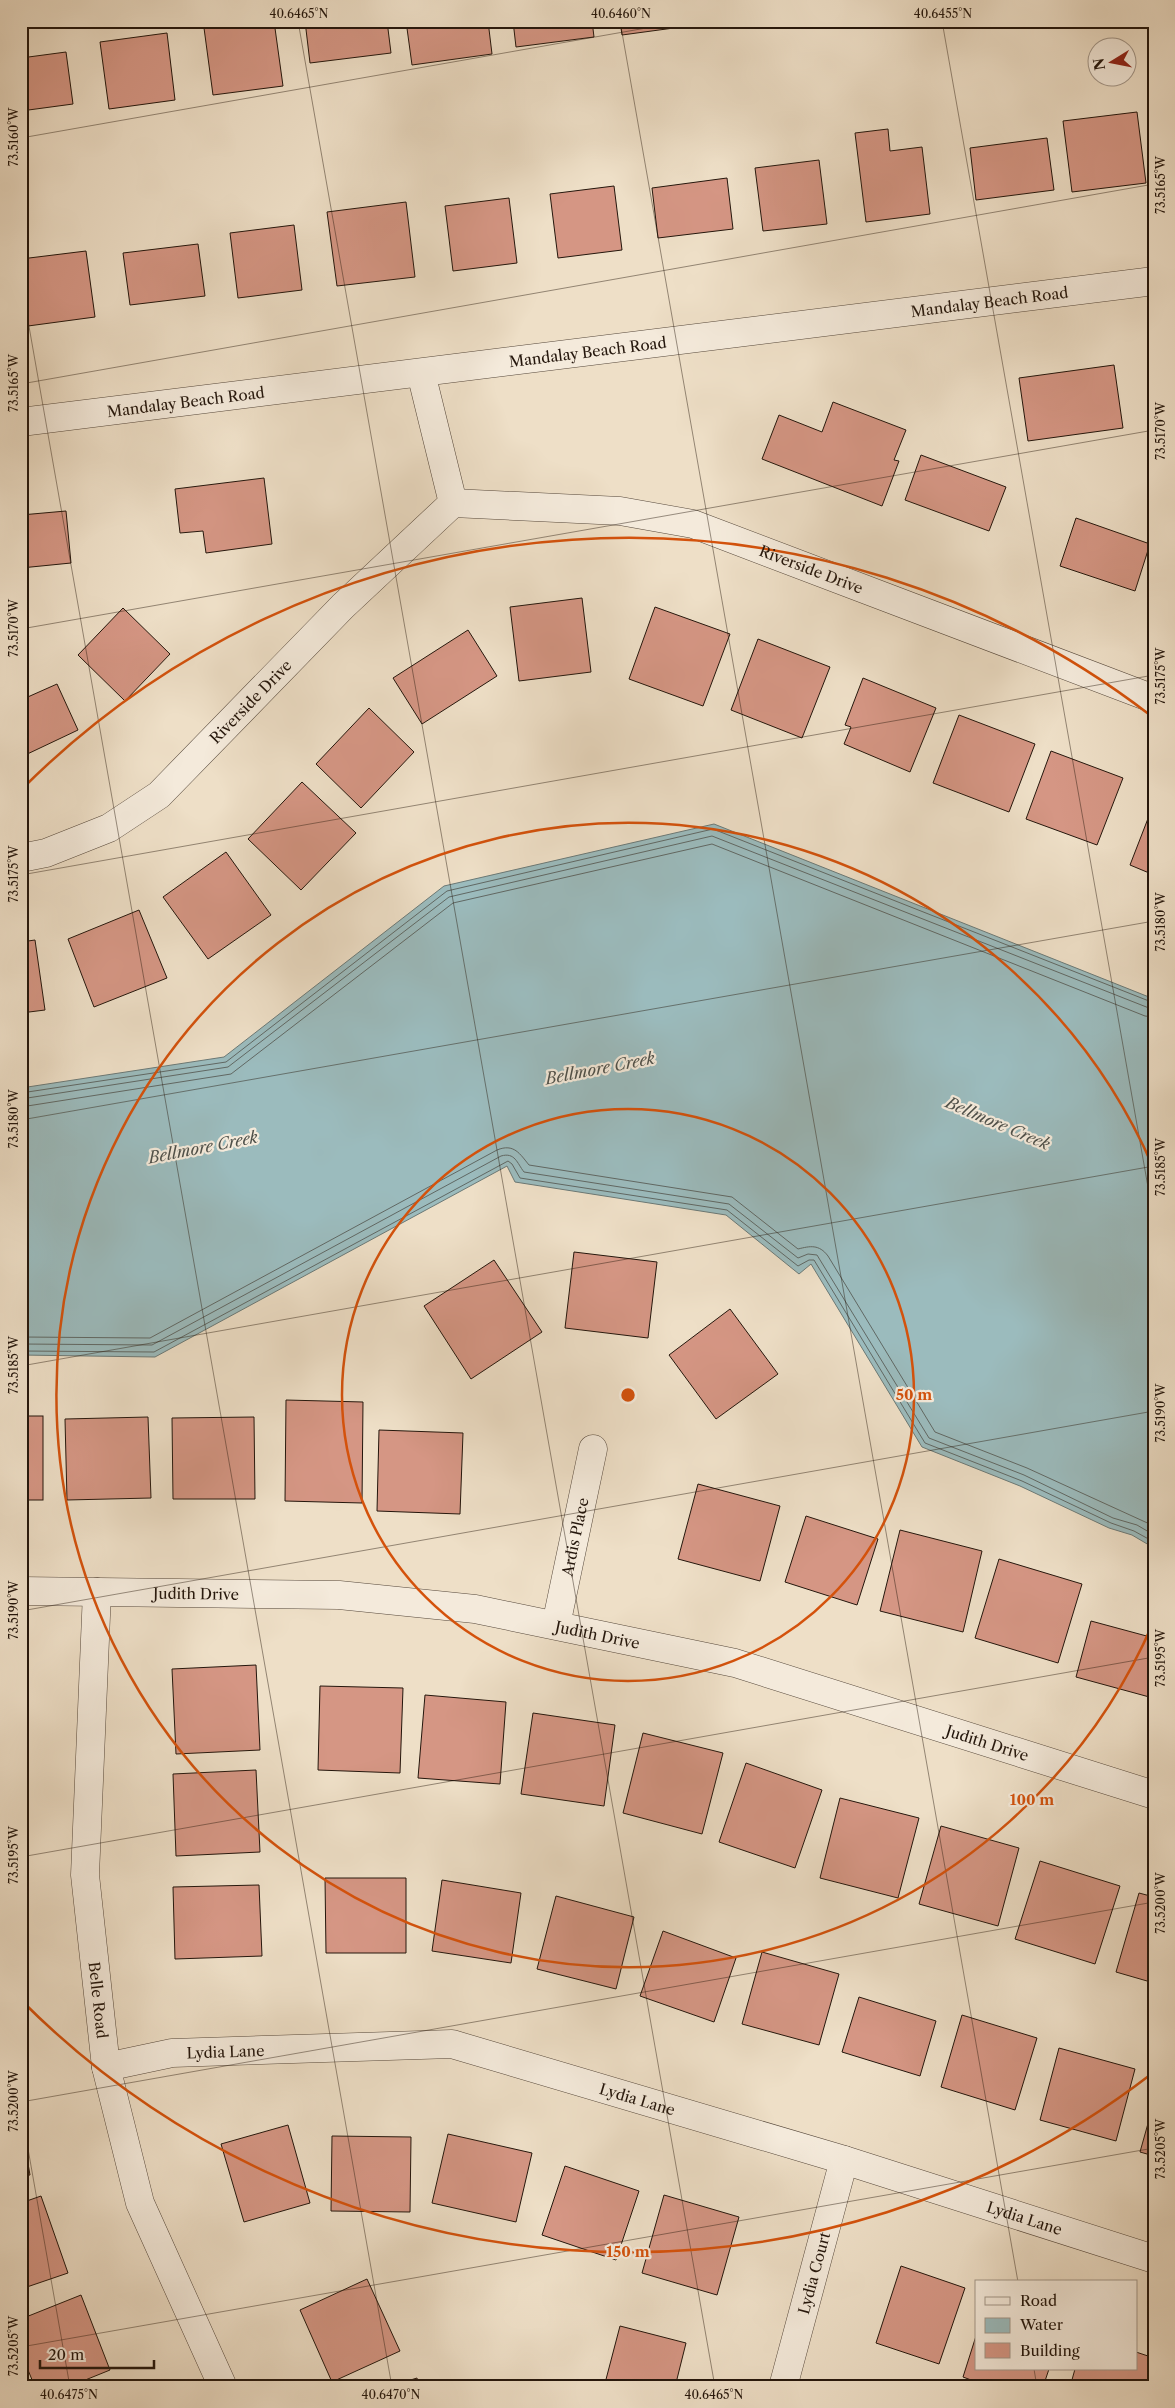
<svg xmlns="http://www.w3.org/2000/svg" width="1175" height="2408" font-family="'Libre Caslon Text',serif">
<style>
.water{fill:#9bbbbd;stroke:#6b7976}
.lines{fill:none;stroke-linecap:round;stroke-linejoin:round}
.shore{stroke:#606864;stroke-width:1}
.building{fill:#d59684;stroke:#24160c}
.street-casing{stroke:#56483b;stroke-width:29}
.street{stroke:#f4eadb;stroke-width:28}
.ticks{fill:none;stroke:#24160c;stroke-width:1;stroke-opacity:0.45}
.ring{fill:none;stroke:#d4520c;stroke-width:2.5}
.labels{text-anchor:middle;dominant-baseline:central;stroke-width:4.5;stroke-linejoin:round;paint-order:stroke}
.street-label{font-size:15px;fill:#24160c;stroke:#f4eadb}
.water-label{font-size:16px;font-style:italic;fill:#4e504a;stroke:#f4eadb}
.centre{fill:#d4520c;stroke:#f4eadb;stroke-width:2.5}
.ring-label{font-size:15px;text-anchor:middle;font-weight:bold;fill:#d4520c;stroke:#f4eadb;stroke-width:4.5;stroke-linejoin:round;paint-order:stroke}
.neatline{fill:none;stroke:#24160c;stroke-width:2}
.ticks-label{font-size:12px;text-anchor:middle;fill:#24160c}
</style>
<rect width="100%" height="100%" fill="#eedfc7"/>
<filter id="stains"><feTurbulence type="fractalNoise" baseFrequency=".004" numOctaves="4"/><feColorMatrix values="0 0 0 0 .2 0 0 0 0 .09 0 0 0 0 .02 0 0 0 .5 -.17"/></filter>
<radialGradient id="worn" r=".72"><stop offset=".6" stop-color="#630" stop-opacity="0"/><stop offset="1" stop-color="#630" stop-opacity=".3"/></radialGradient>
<polygon class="water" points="714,824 1154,999 1154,1548 1132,1535 1109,1528 1020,1486 922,1447 811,1264 799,1274 726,1215 515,1182 507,1166 155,1357 21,1355 21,1088 224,1057 444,886"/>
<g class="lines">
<g class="shore">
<polyline points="21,1093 226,1062 447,891 713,829 1154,1003"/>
<polyline points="21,1099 228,1067 449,897 712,836 1154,1010"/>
<polyline points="21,1107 231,1074 453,903 712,844 1145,1016 1154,1017"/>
<path d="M21 1337 150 1338 497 1150C514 1143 520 1154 529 1165L732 1197 798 1249C810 1246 819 1244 828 1256L935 1432 1027 1468 1154 1526"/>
<path d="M21 1344 152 1345 501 1156C515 1152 517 1163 524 1172L729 1204 798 1258 808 1254 817 1255 929 1438 1024 1475 1113 1518 1137 1525 1154 1535"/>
<polyline points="21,1351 154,1352 508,1161 512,1164 520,1178 727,1210 798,1266 809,1260 814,1260 925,1443 1022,1481 1111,1523 1134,1531 1154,1542"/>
</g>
</g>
<g class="building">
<polygon points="258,21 274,21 283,86 213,95 204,28"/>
<polygon points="305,21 387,21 391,53 310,63"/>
<polygon points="406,21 488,21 492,54 412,65"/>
<polygon points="513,21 592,21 594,37 516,47"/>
<polygon points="620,21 695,21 696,25 622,35"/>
<polygon points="167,33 175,100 109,109 100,42"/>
<polygon points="66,52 73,104 21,111 21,58"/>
<polygon points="1137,112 1146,183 1072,192 1063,121"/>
<polygon points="888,129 890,151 922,147 930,214 866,222 855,133"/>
<polygon points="1047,138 1054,190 976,200 970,148"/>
<polygon points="819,160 827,224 763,231 755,168"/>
<polygon points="727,178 733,229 658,238 652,188"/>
<polygon points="614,186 622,250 558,258 550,194"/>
<polygon points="509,198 517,263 453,271 445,206"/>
<polygon points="406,202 415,277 337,286 327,212"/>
<polygon points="294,225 302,290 238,298 230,233"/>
<polygon points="198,244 205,296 130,305 123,253"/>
<polygon points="86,251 95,317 28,326 21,259"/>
<polygon points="1151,363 1154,363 1154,386"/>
<polygon points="1114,365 1123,428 1028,441 1019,378"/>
<polygon points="833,402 906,430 894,460 899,461 882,506 762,459 779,415 822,432"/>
<polygon points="921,455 1006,487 989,531 905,500"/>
<polygon points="264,478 272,544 206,553 203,531 180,533 175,489"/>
<polygon points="66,511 71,563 21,568 21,515"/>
<polygon points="1076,518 1150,544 1135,591 1060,566"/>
<polygon points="582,598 591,672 519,681 510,607"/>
<polygon points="655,607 730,634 703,706 629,679"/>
<polygon points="123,608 170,654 125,701 78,655"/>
<polygon points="468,630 497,676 422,724 393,678"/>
<polygon points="758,639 830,667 802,738 731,710"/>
<polygon points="863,678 936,708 910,772 844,744 851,727 845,725"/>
<polygon points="57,684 78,730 21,757 21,700"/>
<polygon points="369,708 414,752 361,808 316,764"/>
<polygon points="959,715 1035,744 1009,812 933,783"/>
<polygon points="1051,751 1123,778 1097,845 1026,819"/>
<polygon points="302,782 356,833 301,890 248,839"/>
<polygon points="1154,803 1154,875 1130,865"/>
<polygon points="226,852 271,915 208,959 163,897"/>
<polygon points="139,910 167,978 94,1007 68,939"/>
<polygon points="35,940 45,1010 21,1013 21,942"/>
<polygon points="574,1252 657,1262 648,1338 565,1328"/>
<polygon points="494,1260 542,1332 471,1379 424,1306"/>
<polygon points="730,1309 778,1374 716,1419 669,1355"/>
<polygon points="286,1400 363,1402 362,1503 285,1501"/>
<rect x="21" y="1416" width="22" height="84"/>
<polygon points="148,1417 151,1498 67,1500 65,1419"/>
<polygon points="254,1417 255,1499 173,1499 172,1418"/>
<polygon points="379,1430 463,1433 460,1514 377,1511"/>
<polygon points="698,1484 780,1506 760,1581 678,1559"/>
<polygon points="806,1516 878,1539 857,1605 785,1582"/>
<polygon points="900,1530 982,1551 963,1632 880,1611"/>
<polygon points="999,1559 1082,1584 1058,1663 975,1638"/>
<polygon points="1091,1621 1154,1638 1153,1698 1076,1677"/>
<polygon points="256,1665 260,1750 176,1754 172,1669"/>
<polygon points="320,1686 403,1688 400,1773 318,1770"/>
<polygon points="425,1695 506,1702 500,1784 418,1778"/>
<polygon points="533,1713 615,1725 604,1806 521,1794"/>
<polygon points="643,1733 723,1753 702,1834 623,1813"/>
<polygon points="746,1763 822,1790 795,1868 719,1842"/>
<polygon points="256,1770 260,1852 176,1856 173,1774"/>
<polygon points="840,1798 919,1818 898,1898 820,1878"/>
<polygon points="941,1826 1019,1848 998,1926 919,1904"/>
<polygon points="1040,1861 1120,1886 1095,1964 1015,1939"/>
<polygon points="325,1878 406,1878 406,1953 326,1953"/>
<polygon points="442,1880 521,1893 511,1963 432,1951"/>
<polygon points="259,1885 262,1956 175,1959 173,1887"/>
<polygon points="1139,1893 1154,1897 1154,1983 1116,1972"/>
<polygon points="556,1896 634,1917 616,1989 537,1969"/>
<polygon points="663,1931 736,1958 714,2022 640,1996"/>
<polygon points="762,1952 839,1974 819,2045 742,2024"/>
<polygon points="859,1997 936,2021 920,2076 842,2052"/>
<polygon points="962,2015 1037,2038 1015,2110 941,2087"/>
<polygon points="1059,2048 1135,2069 1116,2141 1040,2120"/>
<polygon points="1154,2102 1154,2156 1140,2152"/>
<polygon points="21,2124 30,2175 21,2176"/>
<polygon points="288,2125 310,2203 244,2222 221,2144"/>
<polygon points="448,2134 532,2153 516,2222 432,2203"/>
<polygon points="332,2136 411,2137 410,2212 331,2211"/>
<polygon points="565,2166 639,2191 616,2260 542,2235"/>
<polygon points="664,2195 739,2217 717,2295 642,2273"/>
<polygon points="41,2196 68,2273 21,2289 21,2203"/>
<polygon points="901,2266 965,2288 939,2364 876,2343"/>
<polygon points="367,2279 400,2351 332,2382 300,2310"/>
<polygon points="81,2295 110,2370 68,2387 35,2387 21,2353 21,2319"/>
<polygon points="620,2326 686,2343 675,2387 604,2387"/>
<polygon points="976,2336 976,2369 1049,2369 1043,2387 990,2387 963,2377"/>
<polygon points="1136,2352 1154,2358 1152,2387 1070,2387 1075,2369 1136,2369"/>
<polygon points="417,2378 419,2387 388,2387"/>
</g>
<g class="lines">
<defs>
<g id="street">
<path id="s1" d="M21 422 1154 281"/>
<path id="s2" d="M453 503 620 511 693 524 1154 699"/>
<path id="s3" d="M21 858 46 853 109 828 159 795 343 606 453 503 421 373"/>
<path id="s4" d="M21 1591 339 1595 475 1609 735 1663 1154 1795"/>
<path id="s5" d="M97 1592 85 1875 106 2067 140 2203 223 2387"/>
<path id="s6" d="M556 1625 593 1449"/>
<path id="s7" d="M106 2067 172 2053 452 2044 844 2160 1154 2259"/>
<path id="s8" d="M783 2387 844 2160"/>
</g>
</defs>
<use href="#street" class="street-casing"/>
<use href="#street" class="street"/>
</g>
<path class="ticks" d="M298 21 715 2387M620 21 1018 2282M942 21 1154 1221M21 138 686 21M21 281 392 2387M21 384 1154 184M21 629 1154 430M21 875 1154 675M21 1120 1154 921M21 1366 1154 1166M21 1611 1154 1411M21 1857 1154 1657M21 2102 1154 1902M21 2109 70 2387M21 2347 1154 2148M1034 2369 1037 2387"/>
<g class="ring">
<circle cx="628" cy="1395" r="286"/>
<path d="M1153 1623A572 572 0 1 1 1153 1167"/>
<path d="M1150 2075A857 857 0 0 1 22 2001M22 789A857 857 0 0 1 1150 715"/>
</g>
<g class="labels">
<g class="street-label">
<text stroke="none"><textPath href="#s1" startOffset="976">Mandalay Beach Road</textPath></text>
<text stroke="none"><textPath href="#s1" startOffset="571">Mandalay Beach Road</textPath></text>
<text stroke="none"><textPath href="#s1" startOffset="166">Mandalay Beach Road</textPath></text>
<text stroke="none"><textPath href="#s2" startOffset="368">Riverside Drive</textPath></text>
<text stroke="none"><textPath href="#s3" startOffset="284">Riverside Drive</textPath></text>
<text stroke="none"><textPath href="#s6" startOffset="90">Ardis Place</textPath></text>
<text stroke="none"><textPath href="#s4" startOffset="175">Judith Drive</textPath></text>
<text stroke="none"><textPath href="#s4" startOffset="580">Judith Drive</textPath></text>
<text stroke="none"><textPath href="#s4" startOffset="985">Judith Drive</textPath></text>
<text stroke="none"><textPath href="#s5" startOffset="409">Belle Road</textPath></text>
<text stroke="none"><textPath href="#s7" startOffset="121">Lydia Lane</textPath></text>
<text stroke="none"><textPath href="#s7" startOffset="541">Lydia Lane</textPath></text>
<text stroke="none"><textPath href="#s7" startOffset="946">Lydia Lane</textPath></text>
<text stroke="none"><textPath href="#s8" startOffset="118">Lydia Court</textPath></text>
</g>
<g class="water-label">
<text transform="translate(600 1068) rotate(-11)">Bellmore Creek</text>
<text transform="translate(998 1123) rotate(23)">Bellmore Creek</text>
<text transform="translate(203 1147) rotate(-11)">Bellmore Creek</text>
</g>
</g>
<circle cx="628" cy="1395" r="8" class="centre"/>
<g class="ring-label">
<text x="914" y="1400">50 m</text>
<text x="1032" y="1805">100 m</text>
<text x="628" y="2257">150 m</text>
</g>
<rect width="1175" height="2408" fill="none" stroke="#eedfc7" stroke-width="55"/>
<rect x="975" y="2280" width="162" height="90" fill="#f4eadb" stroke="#a19588"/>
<rect x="985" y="2297" width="25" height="8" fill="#f4eadb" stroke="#a19588"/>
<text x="1020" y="2306" font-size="15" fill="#24160c">Road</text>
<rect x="985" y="2318" width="25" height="15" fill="#9bbbbd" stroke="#a19588"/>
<text x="1020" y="2330" font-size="15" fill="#24160c">Water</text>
<rect x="985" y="2343" width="25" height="15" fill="#d59684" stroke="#a19588"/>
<text x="1020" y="2356" font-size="15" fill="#24160c">Building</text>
<g transform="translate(1112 62) rotate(260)"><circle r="24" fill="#f4eadb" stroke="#a19588"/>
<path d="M0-4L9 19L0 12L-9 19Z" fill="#8f2418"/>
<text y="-8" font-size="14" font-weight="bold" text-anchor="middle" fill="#24160c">N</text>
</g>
<path d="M40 2360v8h114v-8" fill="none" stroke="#24160c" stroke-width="2.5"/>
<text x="48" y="2360" font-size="15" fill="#24160c" stroke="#f4eadb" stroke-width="4" paint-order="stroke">20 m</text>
<rect x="28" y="28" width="1120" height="2352" class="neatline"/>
<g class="ticks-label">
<text x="299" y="18">40.6465°N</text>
<text x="621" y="18">40.6460°N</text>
<text x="943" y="18">40.6455°N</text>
<text transform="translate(14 137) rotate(-90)" y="4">73.5160°W</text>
<text transform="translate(1161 185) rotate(-90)" y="4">73.5165°W</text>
<text transform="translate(14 383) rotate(-90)" y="4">73.5165°W</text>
<text transform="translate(1161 431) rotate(-90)" y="4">73.5170°W</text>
<text transform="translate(14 628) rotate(-90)" y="4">73.5170°W</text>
<text transform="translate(1161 676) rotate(-90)" y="4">73.5175°W</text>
<text transform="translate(14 874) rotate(-90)" y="4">73.5175°W</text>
<text transform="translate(1161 922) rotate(-90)" y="4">73.5180°W</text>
<text transform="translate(14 1119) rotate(-90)" y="4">73.5180°W</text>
<text transform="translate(1161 1167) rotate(-90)" y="4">73.5185°W</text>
<text transform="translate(14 1365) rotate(-90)" y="4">73.5185°W</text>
<text transform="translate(1161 1413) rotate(-90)" y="4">73.5190°W</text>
<text transform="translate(14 1610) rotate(-90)" y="4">73.5190°W</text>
<text transform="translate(1161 1658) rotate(-90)" y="4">73.5195°W</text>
<text transform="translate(14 1855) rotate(-90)" y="4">73.5195°W</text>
<text transform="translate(1161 1903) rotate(-90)" y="4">73.5200°W</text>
<text transform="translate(14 2101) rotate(-90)" y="4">73.5200°W</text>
<text transform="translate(1161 2149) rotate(-90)" y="4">73.5205°W</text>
<text transform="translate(14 2346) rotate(-90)" y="4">73.5205°W</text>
<text x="69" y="2399">40.6475°N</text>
<text x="391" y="2399">40.6470°N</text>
<text x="714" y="2399">40.6465°N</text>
</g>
<rect width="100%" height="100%" filter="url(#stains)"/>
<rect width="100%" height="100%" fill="url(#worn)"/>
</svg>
